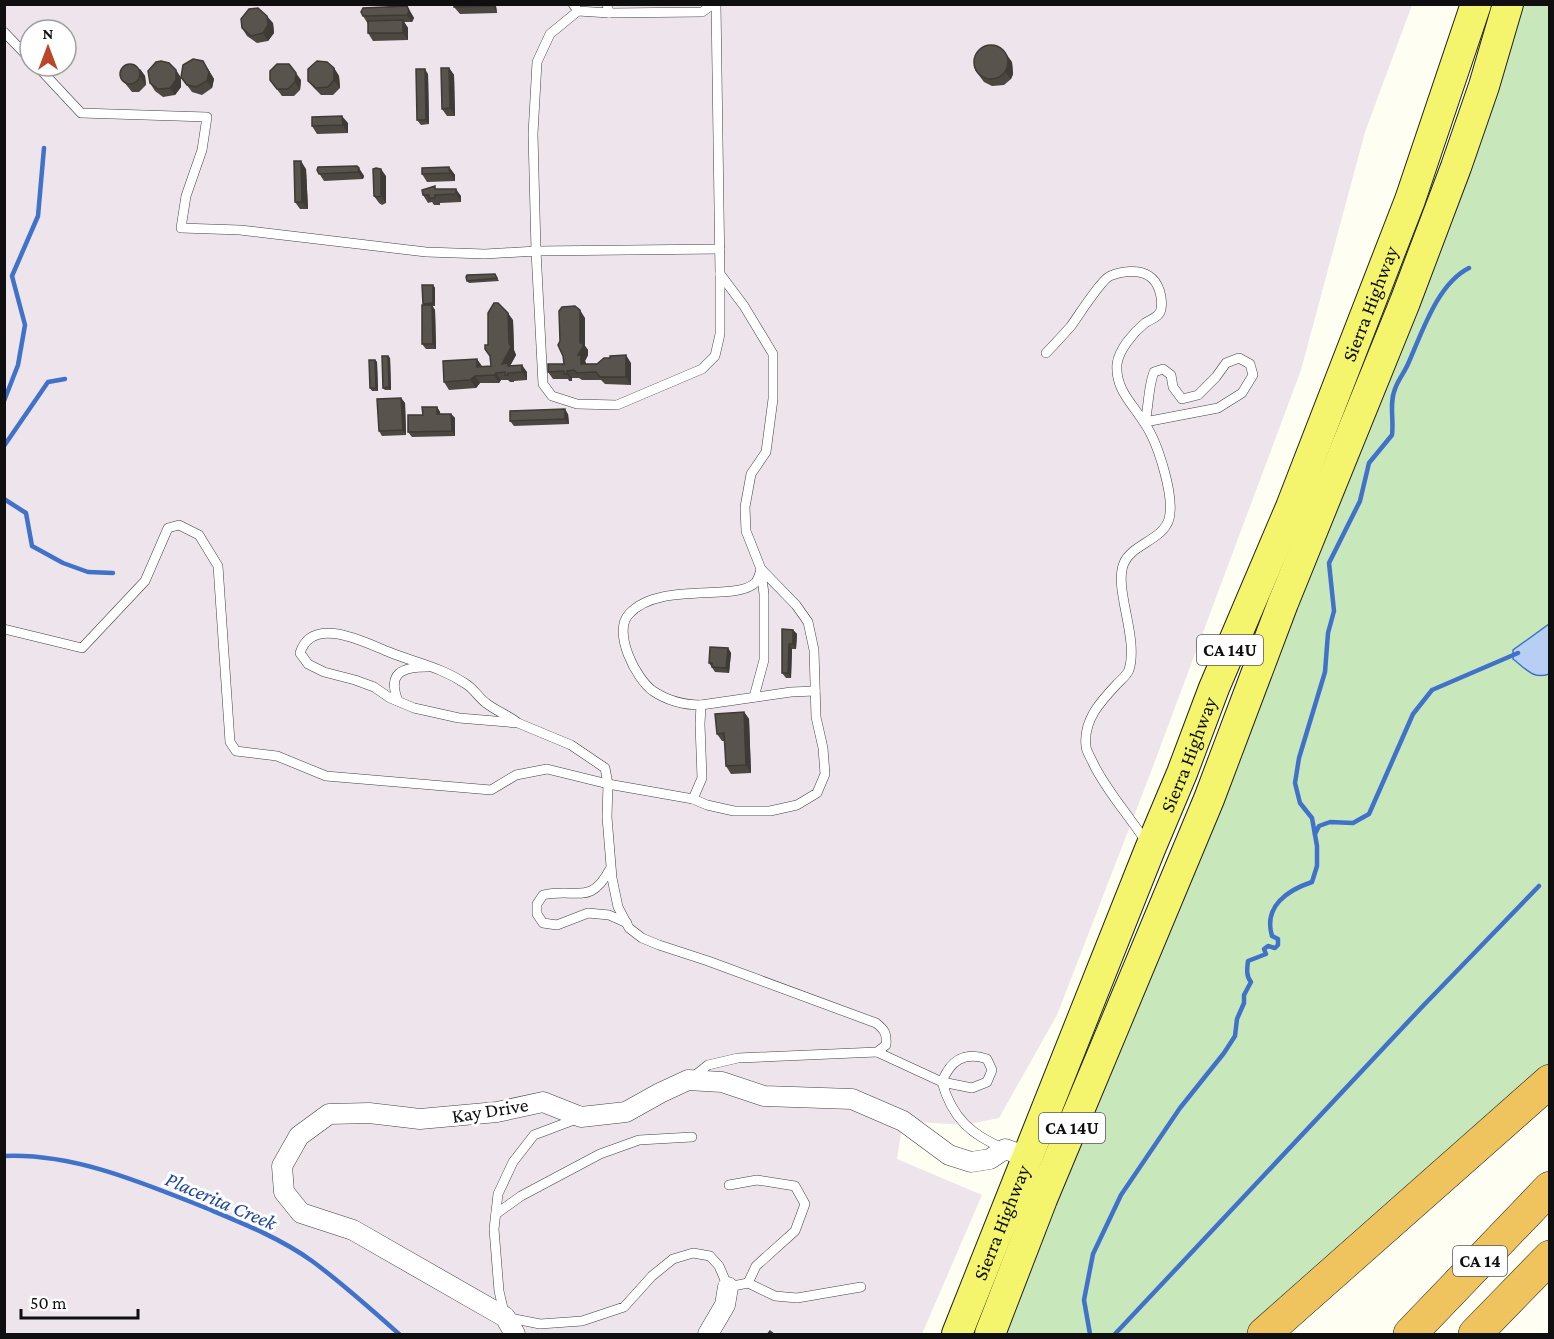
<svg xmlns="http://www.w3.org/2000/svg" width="1554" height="1339" font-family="'Crimson Pro',serif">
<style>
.industrial{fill:#ede4ec;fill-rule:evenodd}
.green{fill:#c8e8bc}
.water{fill:#b8cff4;stroke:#4172c9;stroke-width:1.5}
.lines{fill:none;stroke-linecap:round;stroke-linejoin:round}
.stream{stroke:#4172c9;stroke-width:4.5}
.lane-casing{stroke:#424242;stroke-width:10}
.street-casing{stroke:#424242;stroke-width:21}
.primary-casing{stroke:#202020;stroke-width:32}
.highway-casing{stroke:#202020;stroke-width:34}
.lane{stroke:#fff;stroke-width:9}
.street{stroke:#fff;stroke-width:20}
.primary{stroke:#f4f46d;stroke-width:30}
.highway{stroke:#efc45f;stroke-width:33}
.wall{fill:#4c4741}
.shaded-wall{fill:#3e3a35}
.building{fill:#58534c;stroke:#3e3a35;stroke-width:1.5}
.labels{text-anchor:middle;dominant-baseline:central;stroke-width:6;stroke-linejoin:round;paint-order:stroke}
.shield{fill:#fff;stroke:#575757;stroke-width:1.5}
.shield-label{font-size:18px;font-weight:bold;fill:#0f0f0f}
.street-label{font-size:20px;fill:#0f0f0f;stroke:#fff}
.water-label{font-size:21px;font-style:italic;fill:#1c459e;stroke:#fff}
</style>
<rect width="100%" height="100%" fill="#fefff2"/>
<path class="industrial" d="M5 5H1412L1365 132 1301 370 1149 777 1057 1015 999 1118 965 1125 903 1121 897 1159 982 1195 922 1334H5ZM30 30H66V66H30Z"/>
<polygon class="green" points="1520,5 1549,5 1549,1068 1248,1334 1004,1334 1412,320"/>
<path class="water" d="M1549 624V674C1533 680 1525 668 1513 659V650Z"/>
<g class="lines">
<g class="stream">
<polyline points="4,401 18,365 25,325 12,276 38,216 44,148"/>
<polyline points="4,446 48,382 65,379"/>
<polyline points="4,499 26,513 32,546 63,563 88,572 113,573"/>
<polyline points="1315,834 1319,826 1330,822 1353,823 1369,814 1413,714 1432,690 1518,653"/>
<path d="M4 1156C74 1153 143 1183 206 1208 242 1223 280 1238 312 1261 342 1283 371 1309 399 1334"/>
<path d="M1090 1334 1084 1300 1093 1254 1121 1195 1180 1108 1224 1053 1235 1036 1237 1019 1244 1003V995L1251 982C1246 976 1247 969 1248 961L1266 954 1264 949 1268 946 1275 948 1278 945V939L1272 936C1263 906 1288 890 1312 882L1317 866V846L1312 818 1300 803 1295 783 1299 758 1325 672 1328 633 1334 611 1329 563 1360 501 1369 463 1392 435C1394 420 1389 403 1395 389 1398 380 1404 373 1408 364 1422 333 1437 284 1469 268"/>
<polyline points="1115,1334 1421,1008 1539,886"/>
</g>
<defs>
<g id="lane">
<polyline points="573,4 578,11 609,13 607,4"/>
<polyline points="578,11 550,34 537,62 533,134 536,251 720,249"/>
<polyline points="609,13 702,12 713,4"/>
<polyline points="4,32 30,59"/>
<polyline points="37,66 81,113 207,117 202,150 186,196 181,228 240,230 426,252 485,254 536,251 543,384 552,396 577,404 617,405 702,369 715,356 720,334 720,274"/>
<path d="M1046 353C1055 344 1063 335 1071 326 1079 315 1101 280 1110 276 1121 271 1139 269 1149 276 1159 282 1163 298 1161 309 1160 317 1151 319 1145 323 1134 332 1119 349 1117 364 1115 390 1133 404 1145 424 1158 443 1175 497 1169 519 1163 540 1132 544 1124 563 1113 588 1139 637 1129 670 1127 675 1121 680 1117 684 1101 701 1083 720 1086 746 1086 751 1091 758 1093 763 1107 792 1129 815 1146 842"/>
<path d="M1239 358 1250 364 1253 375 1242 393 1218 408 1145 422C1149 405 1148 387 1154 372L1163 369 1171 375 1173 387 1182 399 1198 395 1216 377 1226 363Z"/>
<path d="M761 569C760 573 758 579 756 582 737 603 660 580 629 614 612 632 636 679 653 691 668 701 684 705 701 705L791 692 815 691"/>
<polyline points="4,629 82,648 145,581 168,528 179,525 199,535 218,566 230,742 236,751 277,756 326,776 491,790 516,775 547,769 608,784 693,799 707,805 734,811 770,811 797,805 817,793 825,774 823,748 816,717 814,650 808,622 796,605 761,569 746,531 745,507 751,474 766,452 773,399 773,354 744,306 720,274 716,4"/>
<polyline points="754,697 764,660 764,594 761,571"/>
<path d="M398 701C387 673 402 667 427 667"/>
<path d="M518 723C508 715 496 711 486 703 479 698 474 689 466 684 441 667 416 663 389 652 366 643 312 614 300 653L308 664 324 672 355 680 374 687 390 698 414 708 459 718 518 723 571 745 605 768 608 784 607 817 612 878 618 907 629 928 642 938 659 945 708 961 876 1023C885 1030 887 1034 886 1045L877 1052 738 1058 708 1065 693 1077"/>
<polyline points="693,799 702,778 700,724 701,705"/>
<path d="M610 869C590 907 576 887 543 895L537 904V914L543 923 557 925 588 913 609 915 627 923"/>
<path d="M877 1052 942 1082 972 1088 987 1082 992 1070 987 1059C964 1051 950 1061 942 1082 952 1118 971 1135 1005 1149"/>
<polyline points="579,1118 534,1135 513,1162 498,1194 494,1229 499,1291 505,1317 540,1324 582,1321 624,1307 652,1276 673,1259 693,1253 710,1256 719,1266 728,1287 748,1283 756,1266 795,1231 805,1204 795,1186 757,1180 729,1185"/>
<polyline points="496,1214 521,1196 600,1154 639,1140 692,1137"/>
<polyline points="748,1283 775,1296 797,1298 861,1287"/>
</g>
<g id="street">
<polyline points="515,1334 505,1317 353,1230 301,1213 284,1192 282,1166 299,1136 329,1114 369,1113 420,1119 497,1112 543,1102 581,1117 626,1112 660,1093 688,1080 722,1082 764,1096 852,1099 903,1121 949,1155 971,1162 990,1159 1005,1149 1028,1157"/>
<polyline points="708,1334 725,1305 728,1287"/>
</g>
<g id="primary">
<path id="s1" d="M957 1334 1150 849 1182 773 1214 688 1291 507 1410 200 1476 4"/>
<polyline points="990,1334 1042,1199 1209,799 1283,603 1405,302 1456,167 1484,86 1508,4"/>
</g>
<g id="highway">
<polyline points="1264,1334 1550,1081"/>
<polyline points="1410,1334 1550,1188"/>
<polyline points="1475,1334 1550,1257"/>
</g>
</defs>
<use href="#lane" class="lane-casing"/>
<use href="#street" class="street-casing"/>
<use href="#primary" class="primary-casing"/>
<use href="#highway" class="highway-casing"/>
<use href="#lane" class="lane"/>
<use href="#street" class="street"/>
<use href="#primary" class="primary"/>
<use href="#highway" class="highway"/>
</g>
<g class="wall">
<polygon points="454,4 495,4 496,6 497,13 460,14 454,7"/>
<polygon points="407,6 414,18 412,22 404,22 408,28 408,40 373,41 368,33 368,24 363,16"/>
<polygon points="273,23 274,33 268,41 257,43 247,36 242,28"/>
<polygon points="1012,62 1013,74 1011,79 1004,85 992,86 984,82 975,70"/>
<polygon points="334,68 339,76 340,88 333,95 321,95 314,88 308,81"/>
<polygon points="449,68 454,75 455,116 447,116 442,109"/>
<polygon points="140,69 145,76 146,85 139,92 132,92 120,77"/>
<polygon points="208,69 214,79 212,88 202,95 192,92 181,77"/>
<polygon points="176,70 181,78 181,87 175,95 163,97 155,91 150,83"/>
<polygon points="428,74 429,124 421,125 417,120"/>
<polygon points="270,80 301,80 300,90 294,96 282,96"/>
<polygon points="348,123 348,133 317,134 312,126"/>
<polygon points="357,166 364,176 363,179 324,181 317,170"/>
<polygon points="449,167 455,175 455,181 427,182 422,174"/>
<polygon points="306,169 308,209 300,209 295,202"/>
<polygon points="386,176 386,203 382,205 379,203 374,196"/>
<polygon points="437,189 461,196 461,202 440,203 440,205 434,205 432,202 428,203 423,195"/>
<polygon points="495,274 499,281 469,283 467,281"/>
<polygon points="433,285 435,288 435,306 432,306 435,310 436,349 426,349 422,344 424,305 423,304"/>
<polygon points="585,318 585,346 588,350 588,355 585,361 586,364 631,363 631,385 605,384 601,380 582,380 579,378 572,378 572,381 569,381 568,379 553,379 548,372 564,364"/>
<polygon points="513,320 514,350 516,355 510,366 527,372 527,380 514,381 514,382 510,382 508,380 501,380 499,383 480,383 476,388 449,390 444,382 482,366 491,366 490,356 488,345"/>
<polygon points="388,356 390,358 391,390 385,390 383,388"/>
<polygon points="375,360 377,362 378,391 372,391 370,388"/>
<polygon points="401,398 405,403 406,435 382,436 379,431"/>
<polygon points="437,407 440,412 440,414 451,414 455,418 455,436 412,437 408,432 423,415"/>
<polygon points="568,414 569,424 514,426 510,421"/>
<polygon points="782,629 793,630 797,634 796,649 792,649 791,678 786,678 782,673"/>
<polygon points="728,648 731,653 729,673 715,672 709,663"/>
<polygon points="744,712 749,719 751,773 731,774 726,766 725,741 722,741 717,734"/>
</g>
<g class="shaded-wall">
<polygon points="491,4 495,4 496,6 497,13"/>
<polygon points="407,6 414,18 412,22 407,15"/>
<polygon points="267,16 273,23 274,33 268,41 263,33"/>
<polygon points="403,20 408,28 408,40 403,33"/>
<polygon points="1007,55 1012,62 1013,74 1011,79 1005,72"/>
<polygon points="203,61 214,79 212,88 207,81"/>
<polygon points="334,68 339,76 340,88 334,80"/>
<polygon points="449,68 454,75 455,116 450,108"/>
<polygon points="140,69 145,76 146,85 141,78"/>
<polygon points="425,69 428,74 429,124 426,120"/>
<polygon points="176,70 181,78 181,87 175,95 170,88"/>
<polygon points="296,73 301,80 300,90 295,82"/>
<polygon points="342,116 348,123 348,133 343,125"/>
<polygon points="301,161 306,169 308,209 302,202"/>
<polygon points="449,167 455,175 455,181 450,173"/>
<polygon points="359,168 364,176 363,179 358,172"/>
<polygon points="381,169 386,176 386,203 381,196"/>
<polygon points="456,189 461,196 461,202 456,194"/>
<polygon points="433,285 435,288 435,306 433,303"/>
<polygon points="432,305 435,310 436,349 433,344"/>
<polygon points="580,310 585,318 585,346 588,350 588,355 585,361 586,363 586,371 581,364 578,355"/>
<polygon points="508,313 513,320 514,350 516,355 510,366 502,364"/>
<polygon points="626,355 631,363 631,385 626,377"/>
<polygon points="388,356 390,358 391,390 389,387"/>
<polygon points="477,359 482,366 477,367"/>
<polygon points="375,360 377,362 378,391 376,388"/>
<polygon points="522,365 527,372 527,380 522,372"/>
<polygon points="567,371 572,378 572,381 567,374"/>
<polygon points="496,373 501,380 499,383 494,375"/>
<polygon points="475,376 480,383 476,388 470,380"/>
<polygon points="401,398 405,403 406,435 403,430"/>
<polygon points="437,407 440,412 441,419 437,414"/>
<polygon points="565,409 568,414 569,424 565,419"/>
<polygon points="451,414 455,418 455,436 452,431"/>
<polygon points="793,630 797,634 796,649 793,644"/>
<polygon points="789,644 792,649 791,678 788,673"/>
<polygon points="728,648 731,653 729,673 726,668"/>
<polygon points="744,712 749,719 751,773 746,765"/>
</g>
<g class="building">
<polygon points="454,4 491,4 491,6 454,7"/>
<polygon points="407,6 409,11 407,15 363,16 361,12 363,8"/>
<polygon points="258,8 267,16 268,25 263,33 251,36 242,28 241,19 249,9"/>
<polygon points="403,20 403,33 368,33 368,21"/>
<circle cx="991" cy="62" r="17"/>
<polygon points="193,59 203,61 209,72 207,81 196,87 187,85 181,77 183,65"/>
<polygon points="161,61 169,63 176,70 176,80 170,88 158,89 150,83 148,71 156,62"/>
<polygon points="317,61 327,62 334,68 334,80 328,87 316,88 308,81 308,69"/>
<circle cx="130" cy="74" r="10"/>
<polygon points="277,64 289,64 296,73 295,82 288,89 277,89 270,80 270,71"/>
<polygon points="441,68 449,68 450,108 442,109"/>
<polygon points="416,69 425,69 426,120 417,120"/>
<polygon points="342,116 343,125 312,126 312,117"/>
<polygon points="294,161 301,161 302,202 295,202"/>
<polygon points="357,166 359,168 358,172 319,174 317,170 318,167"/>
<polygon points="449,167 450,173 422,174 422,168"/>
<polygon points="376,168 381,169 381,196 377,197 374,196 373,169"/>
<polygon points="435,186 435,189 456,189 456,194 435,195 435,198 429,198 429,195 423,195 422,190"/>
<polygon points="495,274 497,278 467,281 466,277 467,275"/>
<polygon points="422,285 433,285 433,303 423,304"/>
<polygon points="494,303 498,303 508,313 509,343 511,347 502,364 508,363 508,366 522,365 522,372 508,373 508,375 505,375 505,372 496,373 494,375 475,376 470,380 444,382 443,361 477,359 477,367 491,366 490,356 485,349 485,345 488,345 488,313"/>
<polygon points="422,305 432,305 433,344 422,344"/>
<polygon points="575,306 580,310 580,343 583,343 583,347 578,355 581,355 581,364 597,364 604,358 610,358 610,356 626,355 626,377 600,377 596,372 577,373 574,370 567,371 567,374 564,374 564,371 548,372 548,364 564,364 563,356 558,345 560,341 559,311 562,307"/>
<polygon points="382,356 388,356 389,387 383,388"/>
<polygon points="369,360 375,360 376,388 370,388"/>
<polygon points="401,398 403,430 379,431 377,399"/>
<polygon points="422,407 437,407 437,414 451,414 452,431 408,432 408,415 423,415"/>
<polygon points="565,409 565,419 510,421 510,411"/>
<polygon points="782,629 793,630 793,644 789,644 788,673 782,673"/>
<polygon points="710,647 728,648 726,668 712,667 712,663 709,663"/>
<polygon points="744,712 746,765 726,766 724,733 717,734 715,714"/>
<polygon points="770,1331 775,1335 767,1335"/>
</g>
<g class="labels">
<g class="shield">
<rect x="1197" y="635" width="66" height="30" rx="4.5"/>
<rect x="1039" y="1113" width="66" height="30" rx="4.5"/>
<rect x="1453" y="1246" width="54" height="30" rx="4.5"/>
</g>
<g class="shield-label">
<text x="1230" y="650">CA 14U</text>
<text x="1072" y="1128">CA 14U</text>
<text x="1480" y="1261">CA 14</text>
</g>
<g class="street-label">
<text stroke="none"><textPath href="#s1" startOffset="1110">Sierra Highway</textPath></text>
<text stroke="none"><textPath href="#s1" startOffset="624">Sierra Highway</textPath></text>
<text transform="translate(490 1110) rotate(-9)">Kay Drive</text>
<text stroke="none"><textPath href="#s1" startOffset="120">Sierra Highway</textPath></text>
</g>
<g class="water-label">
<text transform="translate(221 1201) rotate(23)">Placerita Creek</text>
</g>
</g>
<rect width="1554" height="1339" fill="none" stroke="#0f0f0f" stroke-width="12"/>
<g transform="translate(48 48)"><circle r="28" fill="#ffffff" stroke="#9f9f9f" stroke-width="1.5"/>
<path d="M0-4.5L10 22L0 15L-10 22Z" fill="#bb472b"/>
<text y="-9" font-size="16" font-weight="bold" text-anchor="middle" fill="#0f0f0f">N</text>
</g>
<path d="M21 1309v9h117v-9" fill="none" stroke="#0f0f0f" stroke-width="3"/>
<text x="30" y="1309" font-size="18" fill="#0f0f0f" stroke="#ffffff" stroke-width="4.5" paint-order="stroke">50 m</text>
</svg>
